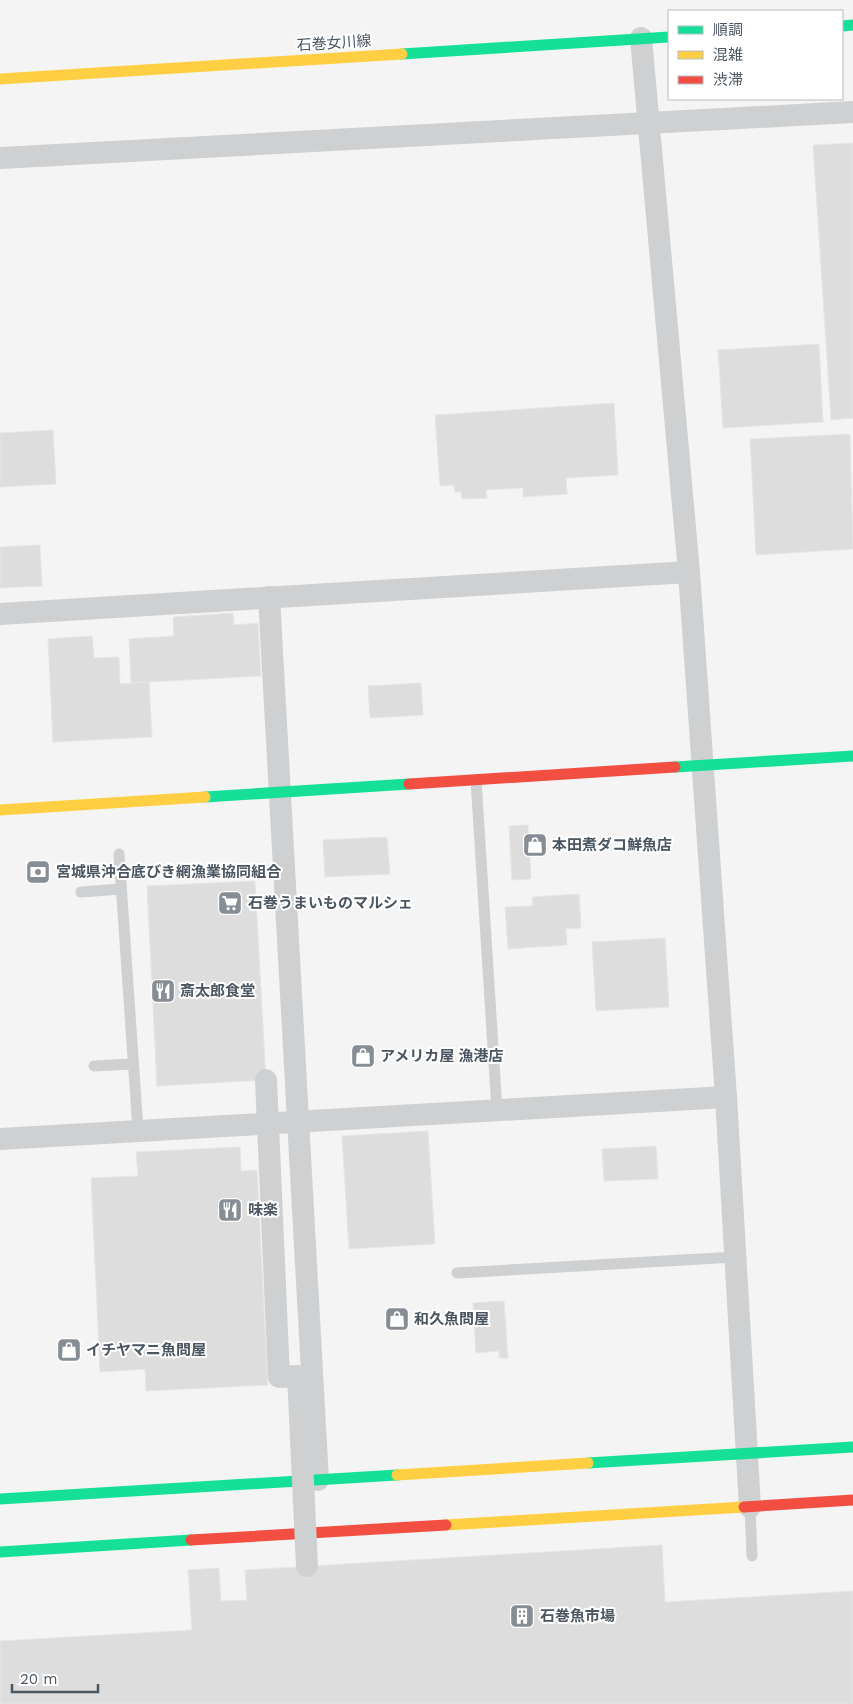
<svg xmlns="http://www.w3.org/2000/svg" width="853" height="1704" font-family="'Work Sans','Noto Sans JP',sans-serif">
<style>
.building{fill:#ddddde;stroke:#e5e6e7}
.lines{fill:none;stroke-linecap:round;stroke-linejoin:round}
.lane{stroke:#ced0d2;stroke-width:11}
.street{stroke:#ced0d2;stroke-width:22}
.fast{stroke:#16e098;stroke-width:11}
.slow{stroke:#ffcf43;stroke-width:11}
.jam{stroke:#f24e42;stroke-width:11}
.street-bridge{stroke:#ced0d2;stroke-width:22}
.labels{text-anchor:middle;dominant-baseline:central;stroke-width:4;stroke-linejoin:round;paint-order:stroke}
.street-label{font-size:15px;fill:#4a5661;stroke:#fff}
.poi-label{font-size:15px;font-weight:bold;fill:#4a5661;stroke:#fff;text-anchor:start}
</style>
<rect width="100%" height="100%" fill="#f4f4f4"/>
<g class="building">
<polygon points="853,143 853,418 831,420 813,145"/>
<polygon points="819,344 823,422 723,428 718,350"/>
<polygon points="614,403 618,475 566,478 567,494 523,497 523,488 486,490 487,498 462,499 461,492 455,492 454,485 440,486 435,415"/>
<polygon points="53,430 56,484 0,487 0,433"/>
<polygon points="850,434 853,549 756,555 750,439"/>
<polygon points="40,545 42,586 0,588 0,547"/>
<polygon points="233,613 234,625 258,623 261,676 131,683 129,639 174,636 173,617"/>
<polygon points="92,636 94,658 119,657 120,684 149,682 152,737 53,742 48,639"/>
<polygon points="421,683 423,715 370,718 368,686"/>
<polygon points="528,825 531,879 512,880 509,826"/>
<polygon points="387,837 390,874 325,877 323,840"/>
<polygon points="255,881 266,1080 157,1086 147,886"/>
<polygon points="579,894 581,928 566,929 567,945 508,949 505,907 533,906 532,897"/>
<polygon points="665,938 669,1007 596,1011 592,942"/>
<polygon points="428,1131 435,1244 349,1249 342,1136"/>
<polygon points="656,1146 658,1179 604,1181 602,1149"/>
<polygon points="240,1147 241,1171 257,1170 268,1385 146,1391 145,1369 100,1372 91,1178 138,1176 136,1152"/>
<polygon points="504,1301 508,1358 499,1358 499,1351 476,1353 473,1303"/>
<polygon points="662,1545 665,1602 853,1591 853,1704 0,1704 0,1641 192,1630 188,1570 219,1568 221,1601 247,1600 245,1570"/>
</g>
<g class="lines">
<g class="lane">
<polyline points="476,780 497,1110"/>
<polyline points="119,854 138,1130"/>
<polyline points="81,892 121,889"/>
<polyline points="94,1066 133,1064"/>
<polyline points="457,1273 735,1257"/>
<polyline points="750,1507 752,1556"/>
</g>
<g class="street">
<polyline points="641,38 689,572 726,1097 750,1507"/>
<polyline points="0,158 853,112"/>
<polyline points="269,597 318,1480"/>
<polyline points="0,614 689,572"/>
<polyline points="0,1139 726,1097"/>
</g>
<g class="fast">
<polyline points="842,26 853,25"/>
<polyline points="402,54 669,37"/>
<polyline points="675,767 853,756"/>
<polyline points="205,797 409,784"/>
<polyline points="588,1463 853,1447"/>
<polyline points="0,1499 397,1475"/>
<polyline points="0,1552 191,1540"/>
</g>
<g class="slow">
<polyline points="0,79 402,54"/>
<polyline points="0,810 205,797"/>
<polyline points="397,1475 588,1463"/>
<polyline points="446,1525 744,1507"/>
</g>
<g class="jam">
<polyline points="409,784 675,767"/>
<polyline points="744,1507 853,1500"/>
<polyline points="191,1540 446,1525"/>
</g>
<polyline class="street-bridge" points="266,1080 279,1377 298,1376 307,1566"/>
</g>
<defs>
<symbol id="shop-square" viewBox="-11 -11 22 22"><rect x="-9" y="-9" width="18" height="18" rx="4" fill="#868d94" stroke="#fff"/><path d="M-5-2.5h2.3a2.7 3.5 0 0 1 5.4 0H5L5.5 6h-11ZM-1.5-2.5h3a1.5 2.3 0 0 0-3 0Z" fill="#fff"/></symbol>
<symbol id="bank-square" viewBox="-11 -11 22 22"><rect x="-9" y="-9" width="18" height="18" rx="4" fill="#868d94" stroke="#fff"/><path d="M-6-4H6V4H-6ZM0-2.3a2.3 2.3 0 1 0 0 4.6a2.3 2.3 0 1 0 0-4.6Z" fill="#fff"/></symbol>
<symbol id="supermarket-square" viewBox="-11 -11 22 22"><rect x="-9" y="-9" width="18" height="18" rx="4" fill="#868d94" stroke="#fff"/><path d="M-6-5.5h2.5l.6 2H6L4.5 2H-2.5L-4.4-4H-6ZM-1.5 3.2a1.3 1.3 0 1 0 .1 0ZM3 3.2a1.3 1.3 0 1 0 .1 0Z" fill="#fff"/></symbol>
<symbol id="restaurant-square" viewBox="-11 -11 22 22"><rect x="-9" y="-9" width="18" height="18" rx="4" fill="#868d94" stroke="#fff"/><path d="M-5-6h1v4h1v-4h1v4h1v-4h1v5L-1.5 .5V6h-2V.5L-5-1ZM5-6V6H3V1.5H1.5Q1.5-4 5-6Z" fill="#fff"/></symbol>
<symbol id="building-square" viewBox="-11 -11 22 22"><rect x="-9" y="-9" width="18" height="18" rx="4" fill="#868d94" stroke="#fff"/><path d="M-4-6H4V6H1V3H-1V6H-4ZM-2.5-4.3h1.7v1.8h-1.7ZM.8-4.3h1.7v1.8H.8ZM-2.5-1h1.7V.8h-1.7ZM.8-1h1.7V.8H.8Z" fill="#fff"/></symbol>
</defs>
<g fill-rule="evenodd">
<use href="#shop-square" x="521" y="831" width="28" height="28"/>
<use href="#bank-square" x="24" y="858" width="28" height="28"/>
<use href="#supermarket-square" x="216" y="889" width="28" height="28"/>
<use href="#restaurant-square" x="149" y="977" width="28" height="28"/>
<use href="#shop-square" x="349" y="1042" width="28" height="28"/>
<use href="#restaurant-square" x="216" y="1196" width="28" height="28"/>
<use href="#shop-square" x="383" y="1305" width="28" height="28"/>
<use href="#shop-square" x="55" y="1336" width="28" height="28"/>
<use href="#building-square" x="508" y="1602" width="28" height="28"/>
</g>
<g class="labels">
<g class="street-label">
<text transform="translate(334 43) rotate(-4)">石巻女川線</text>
</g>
<g class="poi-label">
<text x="552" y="845">本田煮ダコ鮮魚店</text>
<text x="56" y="872">宮城県沖合底びき網漁業協同組合</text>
<text x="248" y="903">石巻うまいものマルシェ</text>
<text x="180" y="991">斎太郎食堂</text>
<text x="380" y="1056">アメリカ屋 漁港店</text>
<text x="248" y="1210">味楽</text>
<text x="414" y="1319">和久魚問屋</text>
<text x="86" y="1350">イチヤマニ魚問屋</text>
<text x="540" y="1616">石巻魚市場</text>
</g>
</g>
<rect x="668" y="10" width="175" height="90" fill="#ffffff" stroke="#b7bbc0"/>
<rect x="678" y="26" width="25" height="8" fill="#16e098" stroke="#b7bbc0"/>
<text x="713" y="35" font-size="15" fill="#4a5661">順調</text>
<rect x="678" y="51" width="25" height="8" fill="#ffcf43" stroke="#b7bbc0"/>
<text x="713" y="60" font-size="15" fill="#4a5661">混雑</text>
<rect x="678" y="76" width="25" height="8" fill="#f24e42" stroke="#b7bbc0"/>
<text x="713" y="85" font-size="15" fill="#4a5661">渋滞</text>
<path d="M12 1684v8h86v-8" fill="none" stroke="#4a5661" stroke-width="2.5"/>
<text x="20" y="1684" font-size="15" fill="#4a5661" stroke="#ffffff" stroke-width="4" paint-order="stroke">20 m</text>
</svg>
